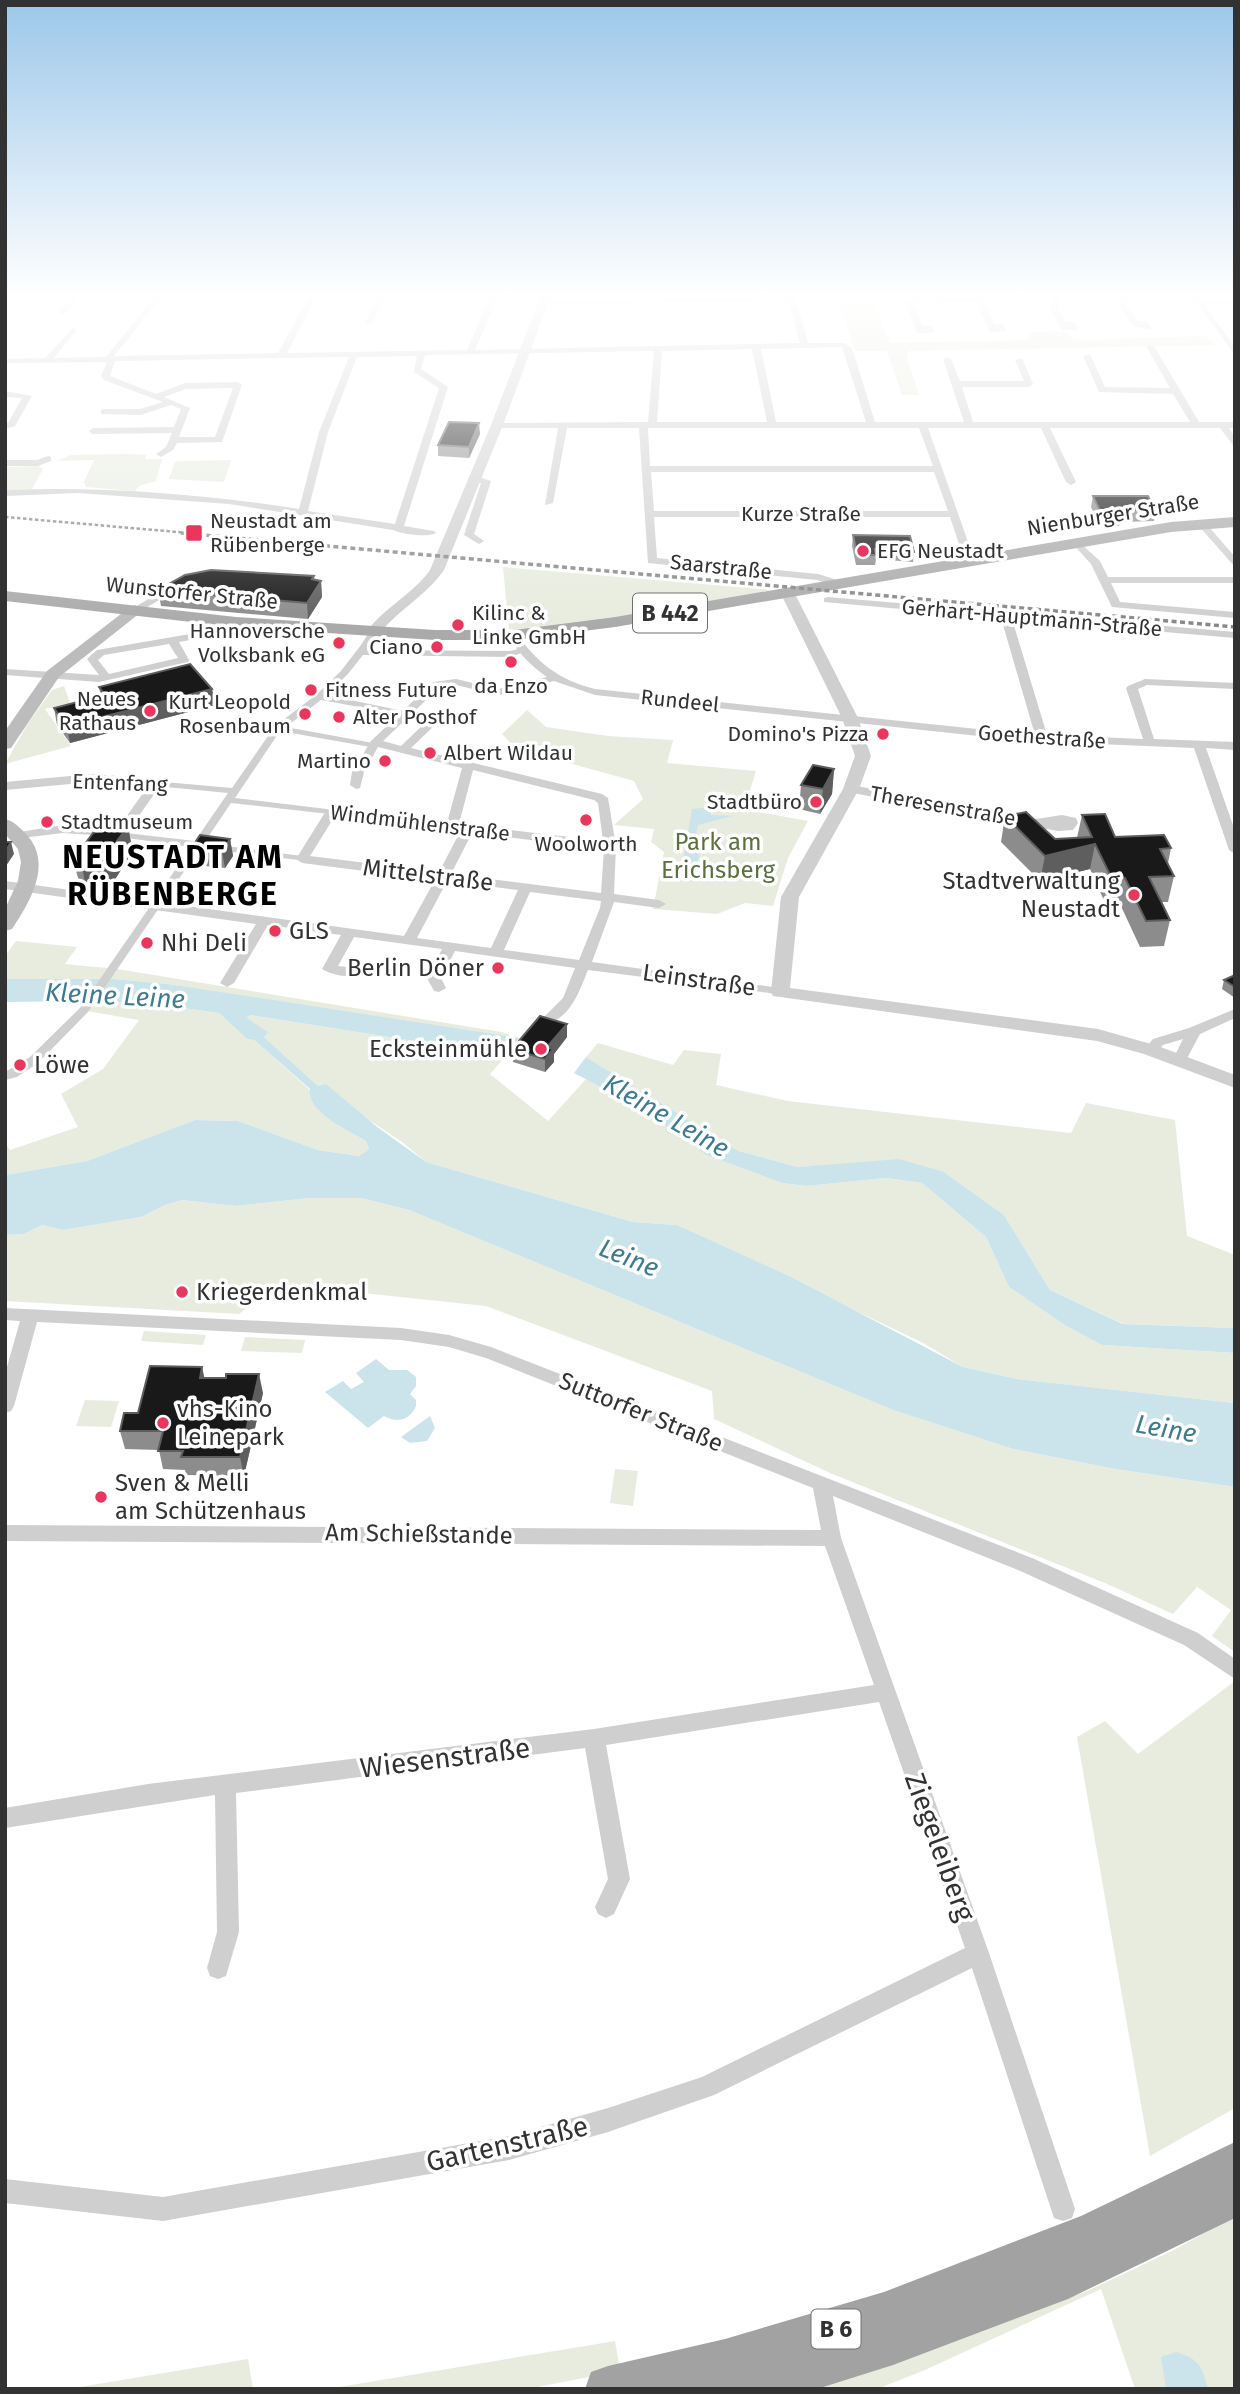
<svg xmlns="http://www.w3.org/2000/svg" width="1240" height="2394" font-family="'Fira Sans',sans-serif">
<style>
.green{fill:#e7ecde}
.water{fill:#cbe4ec}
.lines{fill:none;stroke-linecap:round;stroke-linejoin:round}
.pedestrian{fill:#cfcfcf;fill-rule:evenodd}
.minor{fill:#cfcfcf;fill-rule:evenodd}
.tertiary{fill:#cfcfcf;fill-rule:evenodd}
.secondary{fill:#bcbcbc;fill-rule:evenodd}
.primary{fill:#aaa;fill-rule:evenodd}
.trunk{fill:#a2a2a2;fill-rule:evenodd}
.rail-far1{stroke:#878787;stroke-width:2.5;stroke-dasharray:3.5 2.5;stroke-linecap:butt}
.rail{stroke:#878787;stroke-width:3.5;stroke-dasharray:5 3.5;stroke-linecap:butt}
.wall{fill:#8c8c8c}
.shaded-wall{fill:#5e5e5e}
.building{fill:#191919;stroke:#5e5e5e;stroke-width:2}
.poi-dot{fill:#e8365c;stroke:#fff;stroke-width:2.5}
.labels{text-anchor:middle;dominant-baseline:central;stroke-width:7;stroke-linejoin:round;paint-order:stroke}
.far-street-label{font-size:21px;fill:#323232;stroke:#fff}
.far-poi-label{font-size:21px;fill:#323232;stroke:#fff;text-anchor:start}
.shield{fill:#fff;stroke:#707070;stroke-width:2}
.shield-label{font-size:23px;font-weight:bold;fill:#323232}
.park-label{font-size:24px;fill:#5c703e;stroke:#fff}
.street-label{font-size:24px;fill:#323232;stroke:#fff}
.poi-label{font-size:24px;fill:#323232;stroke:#fff;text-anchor:start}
.water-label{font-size:26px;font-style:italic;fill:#3c7b90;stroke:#fff}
.near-street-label{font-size:28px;fill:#323232;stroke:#fff}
.district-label{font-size:32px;font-weight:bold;letter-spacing:2px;fill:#000;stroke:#fff}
</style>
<rect width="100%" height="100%" fill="#fff"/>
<g class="green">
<polygon points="835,292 869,292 890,343 1030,340 1028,336 1032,332 1065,331 1075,340 1205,336 1216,345 909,351 907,358 919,395 902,395 887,351 855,351"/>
<polygon points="126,454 146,455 145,459 162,459 156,481 139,486 135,491 86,487 84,482 94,460 56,461 71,455"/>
<polygon points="231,460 224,482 169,479 175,462 179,461"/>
<polygon points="39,466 43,469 32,489 5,490 5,467"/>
<polygon points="503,567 772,590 639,614 509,630"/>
<polygon points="64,686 70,703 45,709 71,746 5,764 27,725 52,690"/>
<polygon points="527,710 546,727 608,736 673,740 667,763 756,771 744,809 808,821 788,858 773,906 745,903 717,914 653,909 664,852 651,842 654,829 614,825 643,799 634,781 515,748 502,734"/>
<polygon points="16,941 77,947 65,964 117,969 501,1032 520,1038 359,1015 169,984 113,979 5,979 5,956"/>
<polygon points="94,1001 153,1004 219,1013 247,1039 254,1040 310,1090 339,1126 366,1141 369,1149 359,1156 318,1150 238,1121 195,1120 87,1161 5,1175 5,1143 10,1150 78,1127 61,1094 103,1069 139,1020 87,1011"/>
<polygon points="250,1015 414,1041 510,1051 490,1074 548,1121 586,1079 637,1106 706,1155 782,1183 806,1186 886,1178 922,1183 986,1237 1009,1287 1066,1326 1102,1345 1235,1353 1235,1403 1017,1379 963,1367 923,1343 677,1225 633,1222 426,1162 402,1142 318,1086 264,1037 267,1032 247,1018"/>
<polygon points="598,1043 673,1065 684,1050 721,1054 716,1085 788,1101 1071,1133 1086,1103 1175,1120 1187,1236 1235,1255 1235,1328 1124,1324 1050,1290 1004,1215 944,1172 843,1165 798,1167 739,1151 586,1057"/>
<polygon points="310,1198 361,1198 409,1210 893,1410 1013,1449 1115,1469 1235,1487 1235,1652 1212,1636 1231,1610 1197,1587 1173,1614 1105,1583 830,1473 714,1419 712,1391 486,1306 277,1284 239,1314 5,1301 5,1235 24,1234 42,1225 63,1230 141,1217 165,1205 182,1200 235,1206"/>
<polygon points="144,1331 206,1335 203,1345 141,1341"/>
<polygon points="245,1337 305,1340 302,1353 241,1351"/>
<polygon points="85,1400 119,1401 111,1427 76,1426"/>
<polygon points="615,1469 638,1471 633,1506 610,1503"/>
<polygon points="1235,1681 1235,2108 1150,2156 1077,1737 1105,1721 1138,1754"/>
<polygon points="1235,2216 1235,2389 1135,2389 1101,2289 925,2370 877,2389 806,2389 1085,2292 1172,2251"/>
<polygon points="615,2341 620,2371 527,2389 327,2389"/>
<polygon points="248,2359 253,2389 68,2389"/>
</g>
<g class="water">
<polygon points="711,807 711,815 732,816 698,825 694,844 700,852 697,864 682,866 692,809"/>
<path d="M5 979H113L169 984 519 1038 510 1051 414 1041 250 1015 247 1018 268 1032 264 1037 318 1086 326 1084 376 1126 426 1162 633 1222 677 1225 791 1277 963 1367 1017 1379 1235 1403V1487L1115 1469 1013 1449 893 1410 409 1210 361 1198H310L235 1206 182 1200 165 1205 141 1217 63 1230 42 1225 24 1234 5 1235V1175L87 1161 195 1120 238 1121 318 1150 359 1156 369 1149 366 1141C349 1131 306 1112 310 1089L254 1040 247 1039 219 1013 153 1004 94 1001 5 1002Z"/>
<polygon points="586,1057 739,1151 798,1167 899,1159 944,1172 1004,1215 1050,1290 1123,1324 1235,1328 1235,1353 1102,1345 1066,1326 1009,1287 986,1237 922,1183 886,1178 806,1186 782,1183 706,1155 637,1106 574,1073"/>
<path d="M376 1359 389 1370H407L416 1377V1386L410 1394 416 1400V1406C410 1420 397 1424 384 1416L368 1428 325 1392 343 1381 351 1389 364 1382 356 1373Z"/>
<polygon points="430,1416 435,1428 427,1441 410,1443 401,1437"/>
<path d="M1176 2352C1199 2359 1202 2366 1208 2389H1166L1161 2357Z"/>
</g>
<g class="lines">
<polygon class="pedestrian" points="371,629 378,631 367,650 510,651 523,648 527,651 510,657 363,655 347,675 326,695 408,712 408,716 321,700 286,727 373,743 376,744 376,748 280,731 235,798 335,810 340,813 338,815 231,803 204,843 302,856 307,859 306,861 200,848 88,1012 38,1063 17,1077 5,1080 5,1072 30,1057 80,1008 191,847 120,837 115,834 117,832 195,841 228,793 156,786 153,785 153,781 232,788 275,726 316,695 341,671 361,645"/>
<g class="minor">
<polygon points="76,292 84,292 65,314 59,314 59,310"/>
<path d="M158 292H166L114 356 278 353 311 292H319L287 353 467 350 492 292H500L475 350 800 343 788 300 543 305 539 303 543 301 787 296 786 292H794L808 343H844L852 348 875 422H964L943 359 947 357 951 359 960 381H1024L1015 360 1022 358 1033 384 1029 387H962L973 422H1190L1173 394 1099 392 1083 356 1090 354 1105 387 1170 388 1146 346 1150 344 1154 346 1199 422H1235V428H1229L1235 437V448L1220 428H1050L1076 482 1071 485 1066 482 1041 428H928L975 562 970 565 965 562 950 517H654L657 558 818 574 844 582 845 584 840 587 817 580 648 563 639 428H567L553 503 545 505 558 428H497L494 427V423L648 422 654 351 425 355 421 369 448 387 404 526 434 531 436 533C427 538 401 534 393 530L229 504 78 493 5 496V490C104 486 202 494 299 509L319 432 349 357 115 361 110 376 156 394 185 383 238 382 242 385 222 442 177 443 173 450 161 457 156 454 166 447 172 433 93 434 89 431 93 428 174 427 181 409 171 405 141 415 101 414V410L104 409H140L163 402 104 380 101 376 107 362 5 363V359L45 358 73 328 77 330 54 358 106 357ZM842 347 866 422H776L761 349ZM752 349 767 422H657L662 351ZM417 356 414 372 439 388 395 524 308 511 328 432 357 357ZM233 388 215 437H179L190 408 164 397 186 389ZM648 428H919L933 466H650ZM651 472H934L948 511H654Z"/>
<polygon points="379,292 387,292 372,323 365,325"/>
<polygon points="972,292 980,292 994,324 1003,324 1006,331 990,332 976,302 914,303 922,325 930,325 935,331 931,333 917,333 906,304 908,299 974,298"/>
<polygon points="1048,292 1056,292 1061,302 1057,307 1066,322 1074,322 1078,330 1062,330 1049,307 1053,302"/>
<path d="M1117 292H1125L1130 300 1125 303 1137 321H1147L1151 329C1131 331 1127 317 1117 302L1122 299Z"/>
<polygon points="1188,292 1196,292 1202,301 1235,300 1235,304 1205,305 1235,347 1235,355"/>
<polygon points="5,391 32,396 15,426 5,429 5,423 8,423 22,398 5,397"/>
<polygon points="48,456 51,457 51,461 38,466 5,466 5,460 37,460"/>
<polygon points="473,475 491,481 474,534 484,541 479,544 464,535 481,483 470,480 468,478"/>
<polygon points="1198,521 1204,521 1235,557 1235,567 1198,525"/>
<polygon points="1078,541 1100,561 1108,577 1235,577 1235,583 1111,583 1120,602 1235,612 1235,618 1112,607 1091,564 1073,544"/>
<polygon points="172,585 181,587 139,612 130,610"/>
<path d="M828 597 1235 632V638L1012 619 1047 735 1143 739 1126 688 1128 686 1145 679 1235 683V689L1147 685 1138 689 1154 739 1235 742V750L1206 748 1235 831V854L1229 850 1194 748 1025 741 595 695 554 681 498 695 456 685 440 687 383 741 401 746 429 719H437V723L411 748 602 794 608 798 616 846 614 894 659 900 666 904 659 908 614 902 592 962 780 988 785 989 787 992 785 995 588 970C580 989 572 1016 549 1023L542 1019 563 998 575 968 455 951 441 978 446 988 439 992 434 991 427 978 442 949 354 937 338 966 363 969 370 973C360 980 332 976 322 969L341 935 268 925 234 983 227 987 220 983 256 924 5 889V881L404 936 435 880 302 863 296 859 324 814 335 809 447 823 462 768 378 747 364 772 360 788 356 789 350 785 352 772 371 741 433 682 456 679 498 689 547 677C530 665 518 653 508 635L513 632 517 633C535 662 561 681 595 689L1035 735 1001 618 824 602V598ZM473 770 594 800 598 803 603 841 459 824ZM337 817 460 832 439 872 310 856 333 819ZM472 833 604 849 601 893 451 874ZM447 881 518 890 491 948 417 938ZM530 892 601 901 600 908 579 960 504 950Z"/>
<path d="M231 627 235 628V632L179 642 189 660 188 662 99 682 5 675V669L99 675 87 659 97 650ZM169 644 178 658 109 674 98 660 104 655Z"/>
<polygon points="92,774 156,779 162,783 124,837 63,833 13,839 13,833 63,825 117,830 148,786 92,782 5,790 5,782"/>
<polygon points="851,785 1036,819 1062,815 1076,818 1078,823 1073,830 1058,831 847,792 845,789"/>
<polygon points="1235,1009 1235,1018 1200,1034 1184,1064 1174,1064 1172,1061 1183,1039 1163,1045 1156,1053 1146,1053 1144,1050 1153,1039 1189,1028"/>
<polygon points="5,1308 401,1328 449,1335 491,1347 1032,1558 1198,1633 1235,1659 1235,1679 1184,1645 1018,1570 833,1496 841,1538 989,1953 1075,2209 1072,2218 1063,2221 1054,2218 1051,2209 972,1968 714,2095 608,2132 509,2160 163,2221 5,2203 5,2179 163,2197 509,2136 608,2108 702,2077 965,1948 879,1702 606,1745 630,1879 614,1914 606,1918 598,1914 595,1907 608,1879 585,1748 236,1793 239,1932 226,1976 218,1979 210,1976 207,1968 217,1932 215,1795 5,1828 5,1808 148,1784 594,1729 874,1685 825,1546 5,1541 5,1525 821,1530 813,1488 486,1358 449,1347 401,1340 37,1322 14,1406 11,1411 5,1413 5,1374 20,1321 5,1320"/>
</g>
<g class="tertiary">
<path d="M542 292H552L503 425 444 570C426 596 398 610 379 634H369L367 631C385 607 413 594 430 570L491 425Z"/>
<polygon points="788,590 795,594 858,718 871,756 859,789 799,897 790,988 1098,1029 1158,1046 1235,1075 1235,1088 1144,1054 1097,1041 773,996 771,992 781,897 843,789 855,756 842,718 781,594"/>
</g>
<g class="secondary">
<polygon points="135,605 143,610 140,613 59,677 11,748 5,749 5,731 47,671 130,607"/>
<path d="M5 819C14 821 20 828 27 835 53 864 30 902 12 929L5 931V909L18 881 21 862 18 849 5 834Z"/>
</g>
<polygon class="primary" points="1235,517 1235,527 1171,532 615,627 513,640 435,640 236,627 5,601 5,591 236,617 435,630 513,630 615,617 1171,522"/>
<polygon class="trunk" points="1235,2142 1235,2218 1068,2299 893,2365 817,2389 585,2389 591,2372 608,2366 725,2339 884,2292 1081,2216"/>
<polyline class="rail-far1" points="5,517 200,534"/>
<polyline class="rail" points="181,533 1235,627"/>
</g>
<g class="wall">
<polygon points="480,434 469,458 438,456 438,445"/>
<polygon points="1093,496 1156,510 1154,521 1120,522 1119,526 1100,526 1091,507"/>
<polygon points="853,535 914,552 913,562 876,559 875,565 856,565 852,546"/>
<polygon points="314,576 314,580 321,581 322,597 308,619 161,606 158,590"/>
<polygon points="99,687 212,689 215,705 70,743 57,725 54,708 101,697"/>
<polygon points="834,769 832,794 820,814 799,809 801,785"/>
<polygon points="1082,815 1115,837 1171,848 1168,863 1174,876 1168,902 1162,902 1170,920 1164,946 1140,947 1120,904 1106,905 1090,869 1040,881 1001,842 1005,816 1055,839 1077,838"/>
<polygon points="128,826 131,843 126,850 128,859 112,884 86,889 80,885 73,860"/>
<polygon points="230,839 233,856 225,868 195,865 192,847"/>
<polygon points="1235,975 1235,998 1222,989 1224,980"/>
<polygon points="567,1037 554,1054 554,1062 545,1072 513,1062 512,1049"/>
<polygon points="205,1378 263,1393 244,1476 186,1475 185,1470 163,1469 159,1450 125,1449 120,1431 138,1413"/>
</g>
<g class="shaded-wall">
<polygon points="479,423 480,434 469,458 469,447"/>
<polygon points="314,576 315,589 321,581 322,597 308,619 307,603 312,579"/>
<polygon points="212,689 215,705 70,743 67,726"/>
<polygon points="834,769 832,794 820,814 823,789"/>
<polygon points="128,826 131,843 126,850 128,859 112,884 86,889 83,871 117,841"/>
<polygon points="230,839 233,856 225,868 222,851"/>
<polygon points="11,842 14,854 6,866 5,852"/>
<polygon points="1095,844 1090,869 1040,881 1045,856"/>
<polygon points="567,1024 567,1037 554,1054 554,1062 545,1072 545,1059 547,1047"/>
<polygon points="202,1367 206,1385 200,1378"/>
<polygon points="259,1374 263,1393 244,1476 240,1457"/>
</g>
<g class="building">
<polygon points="449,422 479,423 469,447 438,445"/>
<polygon points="1093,496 1148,496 1156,510 1119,510 1121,515 1102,515"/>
<polygon points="853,535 910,536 914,552 875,549 876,555 857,555"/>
<polygon points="211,570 314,576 312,579 321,581 307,603 158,590 185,575"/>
<polygon points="190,664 212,689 67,726 54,708 105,695 99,687"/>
<polygon points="813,765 834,769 823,789 801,785"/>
<polygon points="1026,812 1055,839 1092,837 1082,815 1105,814 1115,837 1164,835 1171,848 1160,849 1174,876 1149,877 1170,920 1146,921 1125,878 1112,879 1095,844 1045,856 1005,816"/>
<polygon points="105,824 128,826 117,841 124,842 108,866 83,871 76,868 73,860 93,833 101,830"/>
<polygon points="200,835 230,839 222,851 192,847"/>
<polygon points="5,842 11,842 5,852"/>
<polygon points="1235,975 1235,987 1224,980"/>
<polygon points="540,1016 567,1024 547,1047 553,1049 545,1059 512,1049"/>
<polygon points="150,1366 202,1367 200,1378 226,1378 226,1374 259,1374 240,1457 181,1457 183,1451 158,1451 163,1431 120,1431 124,1413 138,1413"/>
</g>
<linearGradient id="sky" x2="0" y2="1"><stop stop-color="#9cc7ea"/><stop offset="0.47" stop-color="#fff"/><stop offset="1" stop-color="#fff" stop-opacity="0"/></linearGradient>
<rect width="1240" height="627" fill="url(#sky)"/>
<g class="poi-dot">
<rect x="185" y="524" width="18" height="18" rx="3.5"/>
<circle cx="863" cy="551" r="7"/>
<circle cx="458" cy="625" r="7"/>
<circle cx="339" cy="643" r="7"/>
<circle cx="437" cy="647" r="7"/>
<circle cx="511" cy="662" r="7"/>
<circle cx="311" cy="690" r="7"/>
<circle cx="150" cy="711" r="7"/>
<circle cx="305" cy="714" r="7"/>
<circle cx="339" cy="717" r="7"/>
<circle cx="883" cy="734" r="7"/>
<circle cx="430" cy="753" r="7"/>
<circle cx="385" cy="761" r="7"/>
<circle cx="816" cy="802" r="7"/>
<circle cx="586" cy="820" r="7"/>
<circle cx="47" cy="822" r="7"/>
<circle cx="1134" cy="895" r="7"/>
<circle cx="275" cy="931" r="7"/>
<circle cx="147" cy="943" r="7"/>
<circle cx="498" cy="968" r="7"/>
<circle cx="541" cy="1049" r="7"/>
<circle cx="20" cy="1065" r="7"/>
<circle cx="182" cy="1292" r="7"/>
<circle cx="163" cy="1423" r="7"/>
<circle cx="101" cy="1497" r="7"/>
</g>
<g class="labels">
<g class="far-street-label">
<text x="801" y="514">Kurze Straße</text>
<text transform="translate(1113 515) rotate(-9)">Nienburger Straße</text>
<text transform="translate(721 567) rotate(6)">Saarstraße</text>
<text transform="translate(192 593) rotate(6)">Wunstorfer Straße</text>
<text transform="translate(1032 618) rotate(5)">Gerhart-Hauptmann-Straße</text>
<text transform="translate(680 701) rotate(6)">Rundeel</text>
<text transform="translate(1042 737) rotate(4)">Goethestraße</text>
<text transform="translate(120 783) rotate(2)">Entenfang</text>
<text transform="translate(943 806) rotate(10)">Theresenstraße</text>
<text transform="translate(420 823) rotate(7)">Windmühlenstraße</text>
</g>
<g class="far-poi-label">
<text x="210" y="521">Neustadt am<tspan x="210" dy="24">Rübenberge</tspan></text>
<text x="877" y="551">EFG Neustadt</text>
<text x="472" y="613">Kilinc &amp;<tspan x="472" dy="24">Linke GmbH</tspan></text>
<text x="325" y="631" text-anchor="end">Hannoversche<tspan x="325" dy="24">Volksbank eG</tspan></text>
<text x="423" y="647" text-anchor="end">Ciano</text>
<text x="511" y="686" text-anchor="middle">da Enzo</text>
<text x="325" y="690">Fitness Future</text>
<text x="136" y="699" text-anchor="end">Neues<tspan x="136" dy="24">Rathaus</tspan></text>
<text x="291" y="702" text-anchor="end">Kurt Leopold<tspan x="291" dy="24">Rosenbaum</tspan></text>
<text x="353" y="717">Alter Posthof</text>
<text x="869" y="734" text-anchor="end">Domino's Pizza</text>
<text x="444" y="753">Albert Wildau</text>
<text x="371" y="761" text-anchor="end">Martino</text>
<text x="802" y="802" text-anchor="end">Stadtbüro</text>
<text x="61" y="822">Stadtmuseum</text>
<text x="586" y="844" text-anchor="middle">Woolworth</text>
</g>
<g class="shield">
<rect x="633" y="593.5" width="74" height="39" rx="5"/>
<rect x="811.5" y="2309.5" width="49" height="39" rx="5"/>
</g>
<g class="shield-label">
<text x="670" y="613">B 442</text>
<text x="836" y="2329">B 6</text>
</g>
<g class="park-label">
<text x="718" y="842">Park am<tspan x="718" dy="28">Erichsberg</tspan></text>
</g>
<g class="street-label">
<text transform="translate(428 875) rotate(7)">Mittelstraße</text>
<text transform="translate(699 980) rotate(8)">Leinstraße</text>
<text transform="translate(641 1412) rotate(22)">Suttorfer Straße</text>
<text transform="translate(419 1534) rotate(1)">Am Schießstande</text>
</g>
<g class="poi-label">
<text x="1120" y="881" text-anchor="end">Stadtverwaltung<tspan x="1120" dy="28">Neustadt</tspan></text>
<text x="289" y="931">GLS</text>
<text x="161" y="943">Nhi Deli</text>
<text x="484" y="968" text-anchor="end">Berlin Döner</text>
<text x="527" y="1049" text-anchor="end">Ecksteinmühle</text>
<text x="34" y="1065">Löwe</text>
<text x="196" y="1292">Kriegerdenkmal</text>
<text x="177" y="1409">vhs-Kino<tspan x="177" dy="28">Leinepark</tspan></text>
<text x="115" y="1483">Sven &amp; Melli<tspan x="115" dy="28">am Schützenhaus</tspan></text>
</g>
<g class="water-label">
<text transform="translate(115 996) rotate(3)">Kleine Leine</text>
<text transform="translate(666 1116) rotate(30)">Kleine Leine</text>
<text transform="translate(629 1258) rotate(22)">Leine</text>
<text transform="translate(1166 1429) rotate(10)">Leine</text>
</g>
<g class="near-street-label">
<text transform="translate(445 1758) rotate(-7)">Wiesenstraße</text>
<text transform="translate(940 1847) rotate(70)">Ziegeleiberg</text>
<text transform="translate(507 2144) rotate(-13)">Gartenstraße</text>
</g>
<g class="district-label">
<text x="173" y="857">NEUSTADT AM<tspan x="173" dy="37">RÜBENBERGE</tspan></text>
</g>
</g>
<rect width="1240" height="2394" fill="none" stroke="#323232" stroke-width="14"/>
</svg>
